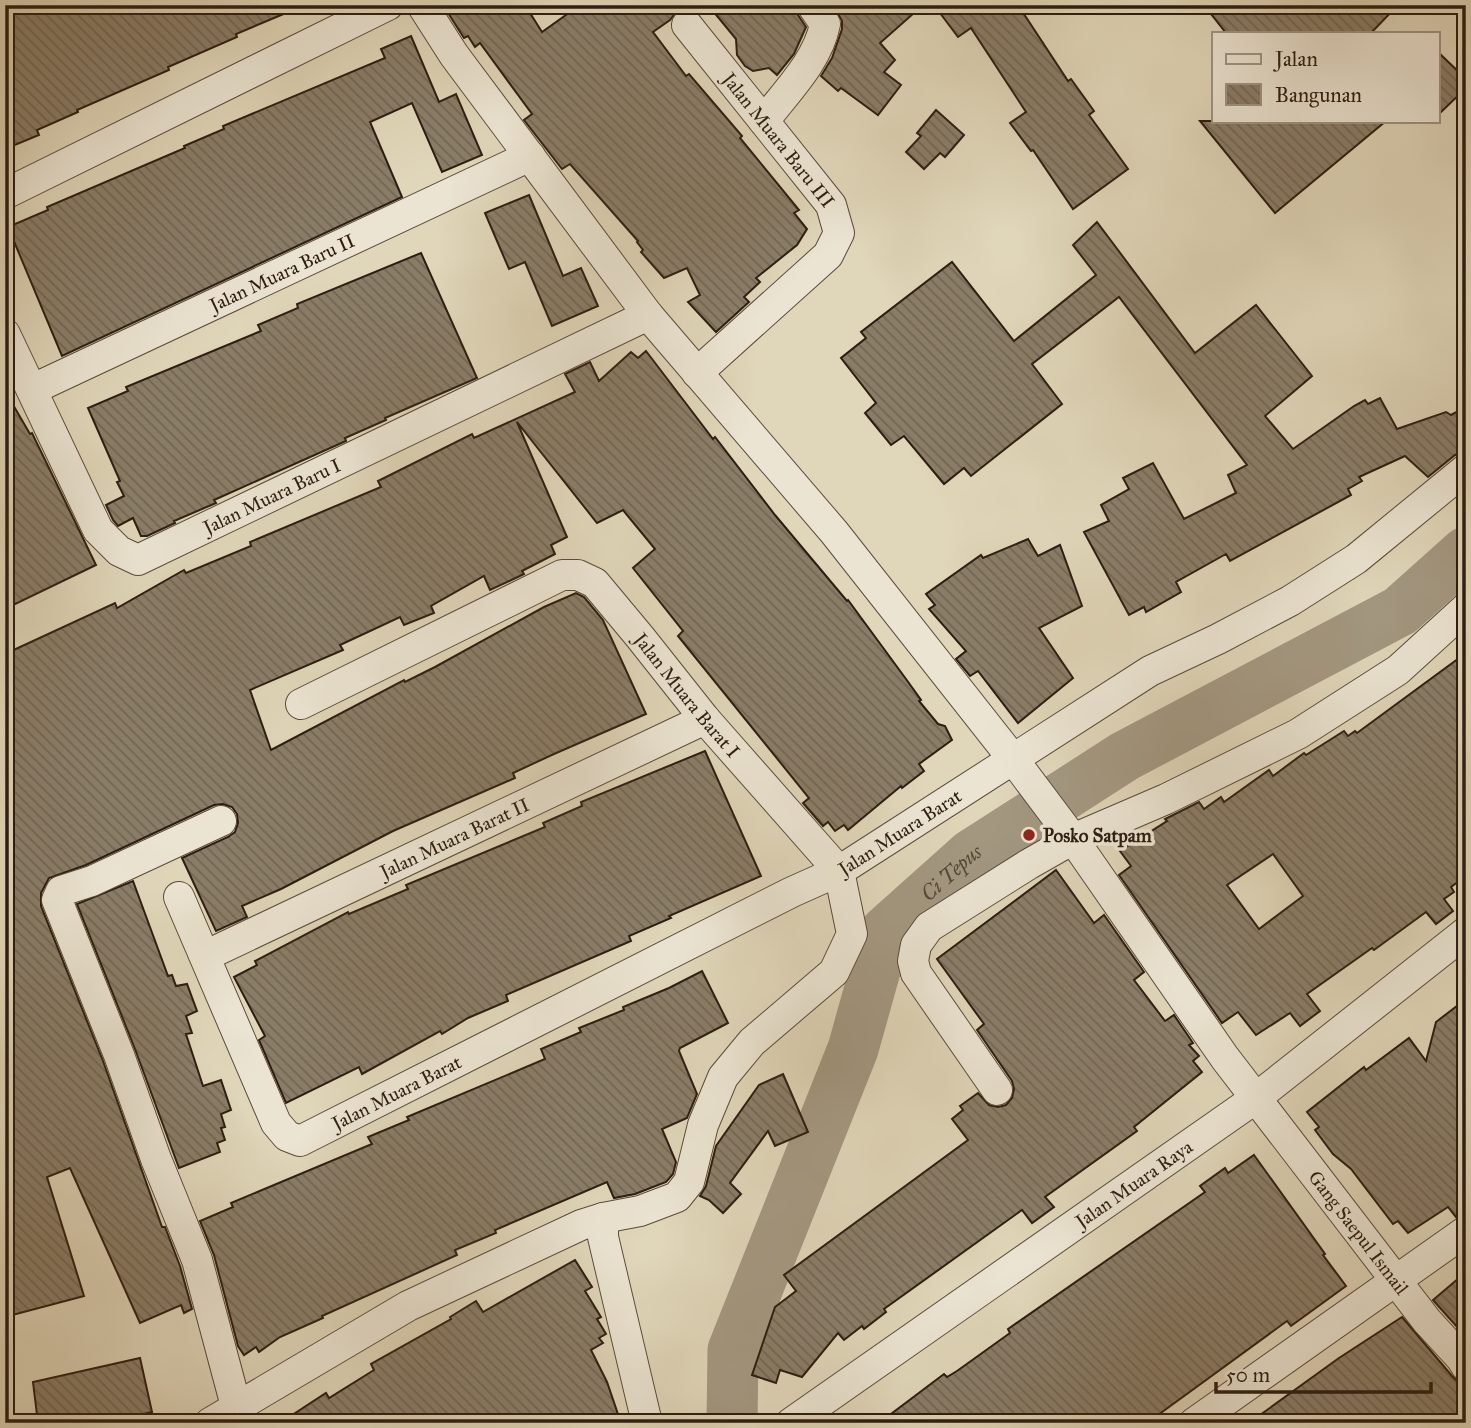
<svg xmlns="http://www.w3.org/2000/svg" width="1471" height="1428" font-family="'IM FELL Great Primer',serif">
<style>
.lines{fill:none;stroke-linecap:round;stroke-linejoin:round}
.river{stroke:#a39780;stroke-width:51}
.building{fill:url(#building-back-hatch);stroke:#2d1d11;stroke-width:2;fill-rule:evenodd}
.minor-casing{stroke:#5a4b3b;stroke-width:32}
.minor{stroke:#ebe4d2;stroke-width:30}
.poi-dot{fill:#8f2418;stroke:#ebe4d2;stroke-width:2.5}
.labels{text-anchor:middle;dominant-baseline:central;stroke-width:7;stroke-linejoin:round;paint-order:stroke}
.street-label{font-size:19px;fill:#2d1d11;stroke:#ebe4d2}
.poi-label{font-size:19px;font-weight:bold;fill:#2d1d11;stroke:#ebe4d2;text-anchor:start}
.water-label{font-size:21px;font-style:italic;fill:#564838;stroke:#ebe4d2}
</style>
<defs>
<pattern id="building-back-hatch" width="6" height="6" patternUnits="userSpaceOnUse" patternTransform="scale(1.75)"><rect width="6" height="6" fill="#8a7d68"/><path d="M-1 5l2 2M0 0l6 6M5-1l2 2" fill="none" stroke="#716654"/></pattern>
</defs>
<rect width="100%" height="100%" fill="#e0d6b9"/>
<filter id="stains"><feTurbulence type="fractalNoise" baseFrequency=".00286" numOctaves="4"/><feColorMatrix values="0 0 0 0 .2 0 0 0 0 .09 0 0 0 0 .02 0 0 0 .5 -.17"/></filter>
<radialGradient id="worn" r=".72"><stop offset=".6" stop-color="#630" stop-opacity="0"/><stop offset="1" stop-color="#630" stop-opacity=".3"/></radialGradient>
<g class="lines">
<path class="river" id="s1" d="M732 1423 733 1350 853 1049 886 931 971 855 1125 756 1400 611 1466 552"/>
</g>
<g class="building">
<polygon points="5,5 305,5 236,34 237,37 168,67 169,70 77,110 78,112 37,130 39,135 5,149"/>
<polygon points="443,5 525,5 542,32 580,5 692,5 677,11 670,20 653,32 686,76 689,74 742,136 740,138 799,210 794,213 807,229 797,245 756,278 760,282 744,297 749,302 716,332 688,302 700,295 687,268 664,278 641,252 643,250 637,242 638,241 570,164 562,169 524,120 532,114 480,43 475,47 468,36 464,38"/>
<polygon points="708,5 795,5 798,15 806,27 794,54 777,75 769,68 753,71 745,66 737,55 736,39"/>
<polygon points="833,5 923,5 880,43 895,60 884,72 901,85 878,115 841,88 838,91 821,76 832,58 842,29 842,21"/>
<polygon points="934,5 1018,5 1068,81 1071,79 1094,111 1089,115 1128,169 1073,209 1033,150 1031,151 1010,123 1026,112 971,28 958,37"/>
<polygon points="1204,5 1398,5 1371,33 1226,33"/>
<polygon points="411,36 439,102 456,94 482,155 442,172 412,103 370,122 402,197 62,356 8,227 48,210 47,207 185,148 184,146 224,129 223,126 385,58 381,49"/>
<polygon points="1438,52 1466,79 1466,88 1438,115"/>
<polygon points="936,110 964,135 945,157 940,153 924,169 906,152 921,136 917,133"/>
<polygon points="1200,121 1386,121 1275,213"/>
<polygon points="529,195 563,276 581,268 598,306 552,326 525,262 509,269 485,213"/>
<polygon points="1097,222 1195,353 1256,305 1312,376 1265,416 1293,449 1354,406 1365,400 1368,404 1380,398 1397,429 1446,412 1451,415 1466,407 1466,452 1455,455 1428,477 1405,456 1359,477 1362,481 1348,489 1351,495 1230,561 1226,554 1176,582 1181,592 1146,612 1144,607 1129,615 1084,532 1109,521 1101,505 1129,489 1123,478 1153,463 1184,519 1236,493 1228,475 1247,465 1119,297 1032,364 1062,404 971,476 964,468 944,484 904,436 891,445 865,413 876,403 841,358 866,338 861,332 952,262 1014,341 1096,275 1073,245"/>
<polygon points="421,253 477,378 385,418 386,420 345,438 346,441 214,500 216,503 174,521 175,523 147,536 141,536 133,518 118,526 113,520 106,505 124,496 117,482 120,481 88,408 128,391 126,387 261,331 258,325 298,308 297,304"/>
<polygon points="646,351 713,439 715,437 775,515 847,601 848,600 906,679 921,700 919,701 938,724 945,726 952,740 919,764 924,771 902,788 901,786 848,830 844,825 835,831 828,822 823,826 803,803 809,798 678,636 683,631 633,568 655,549 623,510 597,523 517,422 567,537 551,545 555,554 522,571 524,574 490,590 484,576 431,606 434,613 404,625 400,617 340,645 343,650 250,690 271,750 404,680 405,682 435,667 544,607 576,593 584,597 603,620 646,714 554,754 513,773 515,778 393,831 281,889 242,906 247,917 216,931 182,858 228,837 235,832 238,823 237,814 232,807 223,804 214,805 86,865 49,878 41,893 41,906 103,1061 162,1227 165,1227 180,1266 192,1309 184,1313 181,1305 140,1323 70,1168 47,1177 84,1296 5,1317 5,654 115,603 117,608 184,570 186,573 251,546 250,542 381,487 378,481 472,434 474,438 575,392 565,374 590,362 599,381 631,352 638,358"/>
<polygon points="5,391 30,434 32,433 96,565 5,609"/>
<polygon points="1028,539 1038,556 1060,545 1082,606 1039,628 1073,678 1018,723 978,671 970,676 956,659 966,651 929,609 935,605 926,594 981,555 983,558"/>
<path d="M1466 653V876L1451 887 1454 892 1444 899 1453 911 1436 924 1426 912 1374 950 1372 948 1307 994 1320 1011 1300 1026 1290 1013 1256 1035 1238 1012 1222 1023 1119 875 1131 866 1120 851 1167 821 1165 819 1199 802 1204 809 1221 797 1224 802 1269 770 1273 776 1304 753 1306 755 1344 731 1348 736 1355 731 1357 733ZM1273 854 1303 896 1259 929 1227 885Z"/>
<polygon points="705,751 761,876 669,916 671,918 629,936 631,941 506,995 508,1001 468,1018 442,1034 440,1031 362,1074 359,1067 286,1103 259,1040 265,1036 234,977 257,965 255,961 348,912 349,914 408,889 406,885 545,827 543,823 582,806 581,802"/>
<polygon points="1056,870 1094,923 1104,915 1144,972 1134,980 1165,1021 1174,1015 1193,1043 1189,1045 1199,1056 1193,1061 1202,1072 1134,1127 1137,1131 1045,1197 1054,1207 1032,1223 1022,1210 884,1309 886,1312 864,1329 862,1326 844,1340 838,1333 802,1377 780,1370 776,1383 752,1375 775,1307 796,1291 784,1275 968,1140 952,1119 963,1110 960,1106 978,1093 989,1105 998,1107 1006,1105 1012,1098 1014,1089 1012,1081 977,1030 984,1024 937,959"/>
<polygon points="133,881 168,976 172,975 176,986 187,984 197,1011 186,1016 192,1033 186,1034 203,1086 221,1080 231,1110 221,1114 225,1127 221,1128 225,1140 217,1143 220,1152 179,1168 135,1049 77,904"/>
<polygon points="702,971 728,1023 680,1048 679,1051 697,1094 687,1118 662,1129 676,1162 673,1174 666,1182 635,1194 614,1198 607,1182 495,1230 496,1233 455,1250 457,1255 322,1316 323,1318 280,1337 259,1352 256,1347 244,1355 238,1346 214,1255 200,1221 233,1207 231,1203 372,1144 368,1137 409,1120 407,1117 545,1059 541,1049 581,1032 579,1028 624,1010 623,1007 669,988"/>
<polygon points="1466,999 1466,1214 1456,1217 1448,1207 1408,1233 1398,1221 1393,1224 1351,1169 1333,1154 1315,1130 1319,1127 1307,1112 1364,1067 1366,1070 1409,1038 1426,1061 1436,1022"/>
<polygon points="783,1074 808,1132 775,1146 768,1131 730,1183 741,1194 723,1213 709,1200 700,1196 706,1186 716,1146 759,1085"/>
<polygon points="1254,1155 1325,1254 1323,1255 1346,1286 1291,1326 1287,1321 1147,1423 879,1423 944,1374 947,1377 957,1371 1010,1333 1008,1329 1205,1192 1200,1186 1225,1168 1228,1173"/>
<polygon points="575,1260 592,1287 585,1291 601,1317 597,1319 606,1334 599,1338 603,1343 591,1350 607,1382 621,1423 280,1423 326,1393 329,1398 374,1370 371,1364 451,1319 450,1317 476,1301 483,1312"/>
<polygon points="1466,1272 1466,1337 1433,1300"/>
<polygon points="1402,1317 1452,1376 1458,1382 1466,1383 1466,1423 1249,1423 1339,1358"/>
<polygon points="140,1358 152,1412 104,1423 38,1423 33,1382"/>
</g>
<g class="lines">
<defs>
<g id="minor">
<path id="s2" d="M422 5 454 55 648 315 834 532 1013 759 1073 839 1225 1058 1427 1321 1461 1358 1466 1366"/>
<path id="s3" d="M687 25 831 205 839 233 828 255 697 373"/>
<path d="M764 121C786 92 818 61 825 24L812 5"/>
<polyline points="5,194 388,5"/>
<path id="s4" d="M5 334 98 530 119 551 138 560 648 315"/>
<path id="s5" d="M33 389 530 156"/>
<path id="s6" d="M301 704 562 575H578L595 583 640 637 705 719 839 871 852 934 834 972 752 1042 723 1077 703 1125 689 1182 677 1197 640 1211 603 1218"/>
<polyline points="221,821 92,881 61,891 57,900 119,1055 156,1159 197,1260 236,1406"/>
<path id="s7" d="M179 897 276 1123 287 1136 300 1141 792 892 839 871 1150 671 1218 639 1290 601 1356 559 1466 469"/>
<path id="s8" d="M205 956 705 719"/>
<polyline points="997,1090 916,973 913,961 916,945 929,927 1029,864 1073,839 1166,799 1298,734 1398,670 1466,608"/>
<polyline points="210,1423 408,1306 581,1225 603,1218 603,1237 647,1423"/>
<path id="s9" d="M791 1423 1256 1098 1466 932"/>
<polyline points="1194,1423 1466,1231"/>
</g>
</defs>
<use href="#minor" class="minor-casing"/>
<use href="#minor" class="minor"/>
</g>
<circle class="poi-dot" cx="1029" cy="835" r="7"/>
<g class="labels">
<g class="street-label">
<text stroke="none"><textPath href="#s3" startOffset="147">Jalan Muara Baru III</textPath></text>
<text stroke="none"><textPath href="#s5" startOffset="275">Jalan Muara Baru II</textPath></text>
<text stroke="none"><textPath href="#s4" startOffset="416">Jalan Muara Baru I</textPath></text>
<text stroke="none"><textPath href="#s6" startOffset="471">Jalan Muara Barat I</textPath></text>
<text stroke="none"><textPath href="#s7" startOffset="952">Jalan Muara Barat</textPath></text>
<text stroke="none"><textPath href="#s8" startOffset="276">Jalan Muara Barat II</textPath></text>
<text stroke="none"><textPath href="#s7" startOffset="385">Jalan Muara Barat</textPath></text>
<text stroke="none"><textPath href="#s9" startOffset="418">Jalan Muara Raya</textPath></text>
<text stroke="none"><textPath href="#s2" startOffset="1545">Gang Saepul Ismail</textPath></text>
</g>
<g class="poi-label">
<text x="1043" y="835">Posko Satpam</text>
</g>
<g class="water-label">
<text stroke="none"><textPath href="#s1" startOffset="607">Ci Tepus</textPath></text>
</g>
</g>
<rect width="1471" height="1428" fill="none" stroke="#e0d6b9" stroke-width="28"/>
<rect x="7" y="7" width="1457" height="1414" fill="none" stroke="#2d1d11" stroke-width="3.5"/>
<rect x="14" y="14" width="1443" height="1400" fill="none" stroke="#2d1d11" stroke-width="2"/>
<rect x="1212" y="32" width="228" height="91" fill="#ebe4d2" stroke="#9f9485" stroke-width="2"/>
<rect x="1226" y="54" width="35" height="10" fill="#ebe4d2" stroke="#9f9485" stroke-width="2"/>
<text x="1275" y="66" font-size="21" fill="#2d1d11">Jalan</text>
<rect x="1226" y="84" width="35" height="21" fill="url(#building-back-hatch)" stroke="#9f9485" stroke-width="2"/>
<text x="1275" y="102" font-size="21" fill="#2d1d11">Bangunan</text>
<path d="M1216 1382v10h215v-10" fill="none" stroke="#2d1d11" stroke-width="3.5"/>
<text x="1226" y="1382" font-size="21" fill="#2d1d11" stroke="#ebe4d2" stroke-width="5" paint-order="stroke">50 m</text>
<rect width="100%" height="100%" filter="url(#stains)"/>
<rect width="100%" height="100%" fill="url(#worn)"/>
</svg>
